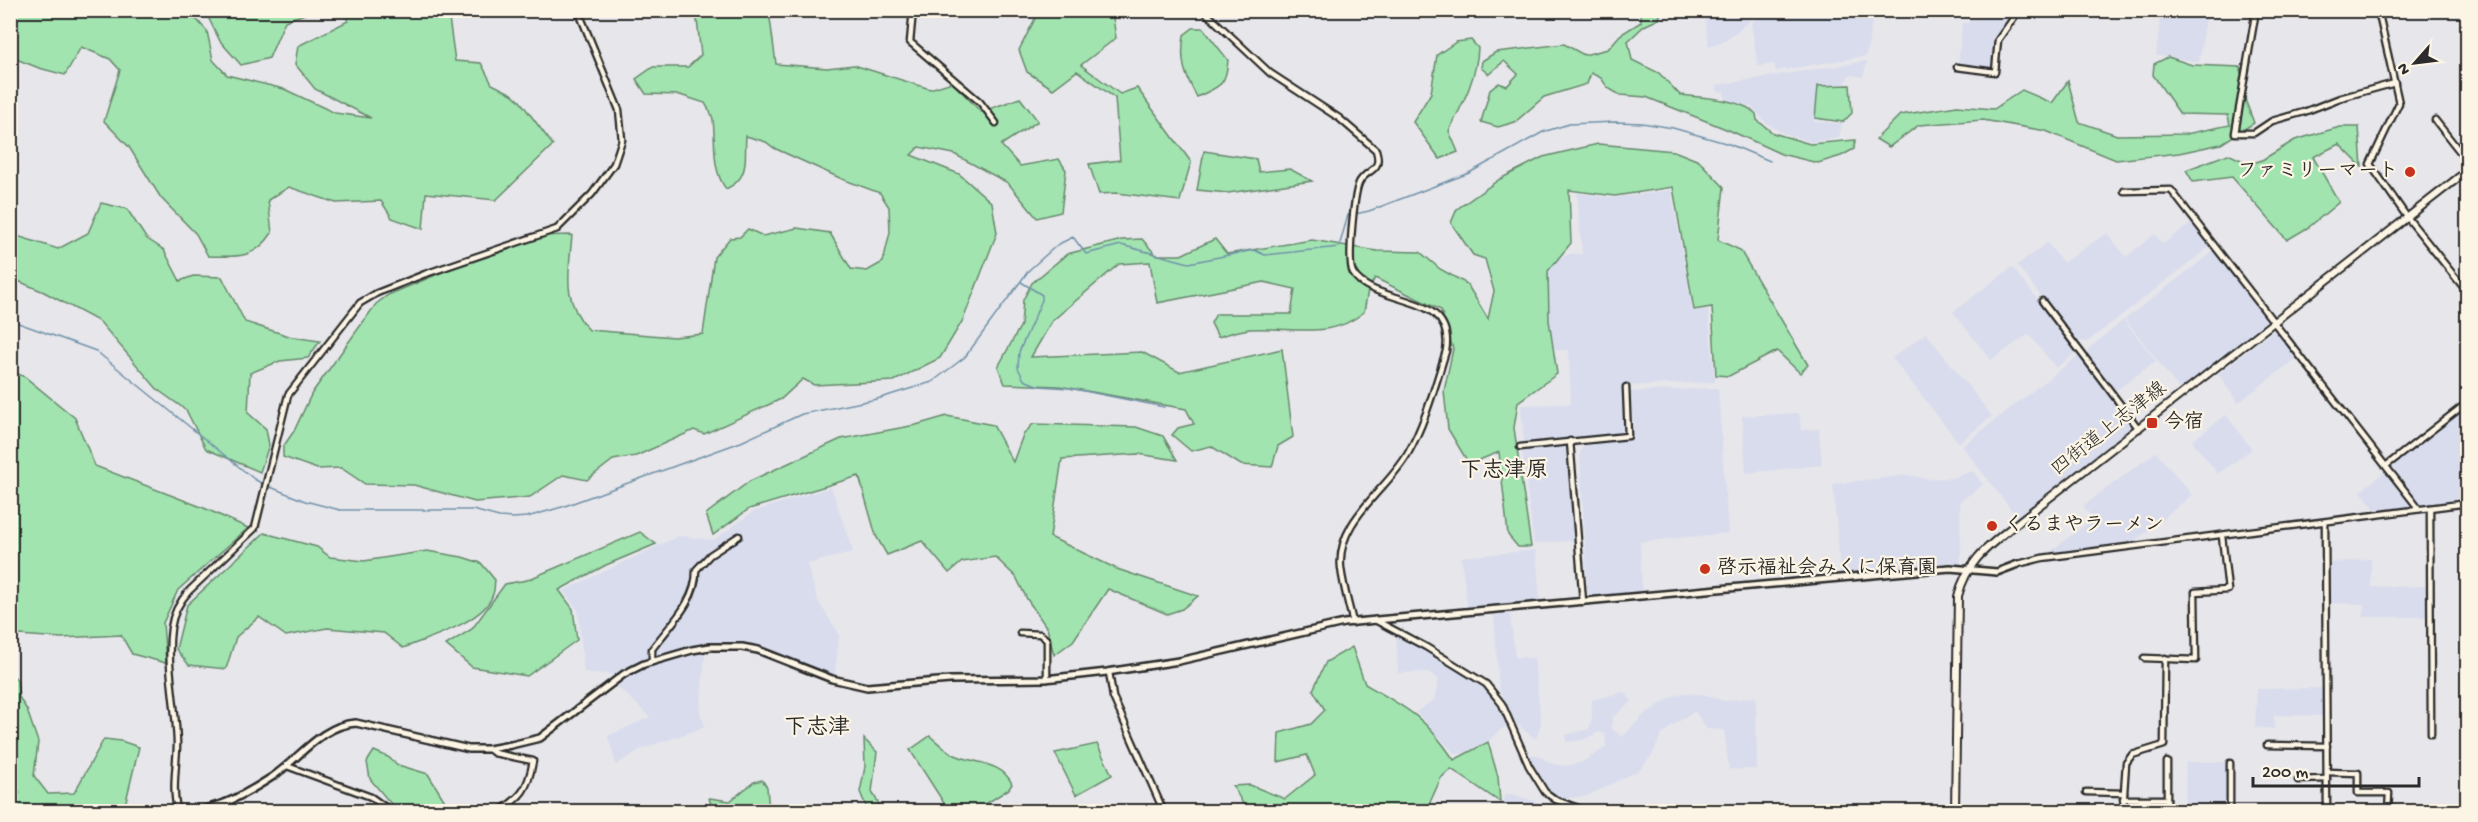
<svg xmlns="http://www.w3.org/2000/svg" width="2478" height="822" font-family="'Gochi Hand','Klee One',sans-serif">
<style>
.built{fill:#d8dced}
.green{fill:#a1e4af;stroke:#66886d;stroke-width:1.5}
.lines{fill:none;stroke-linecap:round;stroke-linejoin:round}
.stream{stroke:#7192aa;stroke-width:1.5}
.minor-casing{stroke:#2b2b2b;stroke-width:9}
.tertiary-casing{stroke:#2b2b2b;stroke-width:10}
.secondary-casing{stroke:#2b2b2b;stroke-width:10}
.minor{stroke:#fcf5e5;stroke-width:4.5}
.tertiary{stroke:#fcf5e5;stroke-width:5}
.secondary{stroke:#fcf5e5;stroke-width:6}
.poi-dot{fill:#c8321e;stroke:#fcf5e5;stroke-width:2}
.labels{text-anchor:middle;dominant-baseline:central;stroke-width:4.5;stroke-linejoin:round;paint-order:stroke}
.poi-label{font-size:20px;font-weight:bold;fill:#2b2b2b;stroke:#fcf5e5;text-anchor:start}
.street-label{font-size:20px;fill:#2b2b2b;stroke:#fcf5e5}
.quarter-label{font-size:22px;font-weight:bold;fill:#2b2b2b;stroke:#fcf5e5}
</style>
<rect width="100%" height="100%" fill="#e7e6ea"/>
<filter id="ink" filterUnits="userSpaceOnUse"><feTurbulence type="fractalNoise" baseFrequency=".0167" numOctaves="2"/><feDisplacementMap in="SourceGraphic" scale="12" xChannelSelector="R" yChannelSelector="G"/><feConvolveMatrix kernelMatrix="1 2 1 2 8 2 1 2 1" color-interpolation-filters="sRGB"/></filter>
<g filter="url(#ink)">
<g class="built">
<polygon points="1704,11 1704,10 1757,11 1747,23 1726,40 1709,46"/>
<polygon points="1860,11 1874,13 1866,56 1776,71 1774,64 1758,66 1751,23 1765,11"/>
<polygon points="1970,11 2014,11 2013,15 1995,40 1993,70 1958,66 1962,23 1969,23"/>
<polygon points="2161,11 2207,11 2199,62 2156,55"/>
<polygon points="1867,61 1863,77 1849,75 1845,84 1817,85 1814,121 1842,124 1839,137 1811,142 1783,133 1766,123 1752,107 1726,100 1724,91 1717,92 1716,85"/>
<polygon points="1671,190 1693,311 1708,310 1715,382 1623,386 1625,427 1617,435 1524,443 1521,405 1571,404 1569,350 1555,350 1542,308 1544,264 1570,254 1582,254 1577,193 1614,198"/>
<polygon points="2193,222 2211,246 2087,342 2079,341 2062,323 2017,265 2047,243 2063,263 2107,233 2126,257 2155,234 2163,244"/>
<polygon points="2214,251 2267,321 2180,390 2125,319"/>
<polygon points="2012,267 2078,351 2056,368 2029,334 1991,360 1953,312"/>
<polygon points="2124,320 2156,361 2115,391 2089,359 2088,349"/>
<polygon points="2275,329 2298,357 2238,403 2218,374"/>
<polygon points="1926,333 1992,416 1959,443 1892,358"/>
<polygon points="2080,354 2135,426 2017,517 1962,446"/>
<polygon points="1718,388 1728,533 1640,542 1642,594 1588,598 1580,452 1586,444 1634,439 1631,392"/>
<polygon points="2467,406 2467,499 2421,505 2391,465"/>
<polygon points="1799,413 1801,430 1819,429 1822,465 1746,473 1742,416"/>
<polygon points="2226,415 2252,449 2218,474 2192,441"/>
<polygon points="1568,445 1575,540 1534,544 1522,450"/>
<polygon points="2156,452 2192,495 2129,546 2046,555 2093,519 2083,506"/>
<polygon points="2388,469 2415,508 2377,512 2361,491"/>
<polygon points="1973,471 1983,485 1960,501 1961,565 1841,576 1833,484 1908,475 1928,479 1952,478"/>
<polygon points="831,487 853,552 807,564 818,601 839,634 835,675 748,643 707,643 658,655 616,675 584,672 578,610 563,591 679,536 714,540 753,512"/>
<polygon points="1536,550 1540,602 1468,610 1461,557"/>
<polygon points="2371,559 2371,587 2429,586 2428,617 2364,617 2364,604 2329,603 2329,563"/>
<polygon points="1510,614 1515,657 1534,658 1541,723 1536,739 1516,724 1499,689 1494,615"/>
<polygon points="1396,633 1484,684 1508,724 1489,740 1466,753 1455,754 1416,712 1434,700 1439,679 1428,672 1398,673"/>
<polygon points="705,653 700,712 705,727 641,749 616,765 608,736 650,717 617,686 633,674 662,663"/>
<polygon points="2325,688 2325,716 2274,715 2274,729 2255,727 2257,689"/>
<polygon points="1624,692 1632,701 1613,717 1611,728 1622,737 1645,714 1670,698 1683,693 1702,694 1724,701 1756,697 1757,769 1729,769 1724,730 1707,729 1695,711 1671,726 1660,737 1653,754 1640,770 1587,796 1560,799 1541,782 1529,755 1537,755 1552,764 1565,766 1580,763 1597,753 1606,747 1605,734 1599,732 1583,740 1566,742 1566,735 1589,729 1592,718 1592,700"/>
<polygon points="2186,762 2228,762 2228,811 2185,812"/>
<polygon points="1512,794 1534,801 1550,811 1502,811 1505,795"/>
<polygon points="1709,805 1772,806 1772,811 1709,811"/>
</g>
<g class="green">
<path d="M10 11H189L207 31 213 60 227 75 284 89 335 113 371 118 315 89 295 64 298 46 348 21 343 11H448L455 61 481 63 492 84 512 94 520 101 553 145 496 200 426 193 423 229 392 218 381 201 336 203 289 187 268 200 272 233C255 259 237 257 208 256L196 234 161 198 129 147 104 121 120 70 110 59 81 47 65 75 39 68 11 57Z"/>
<polygon points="205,11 313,11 285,21 269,58 241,65 220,41"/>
<path d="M696 11H769L776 64 827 68 854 65 930 89 952 82 981 112 1020 98 1038 121 1001 145 1020 166 1059 159 1066 170 1061 212 1037 218 1008 183 954 154 919 147 911 155 959 174 992 203 997 233 963 320 940 358 894 381 814 385 803 379 781 399 704 434 694 430 636 456 613 460 587 480 563 475 530 497 475 502 414 485 365 484 341 468 317 469 283 457V447L294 431 312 393 376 304 388 295 529 236 572 235C569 272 561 300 589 330L674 337 703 334 714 257 730 238 740 237 748 229 763 236 797 228 830 233 851 269 867 271 883 262 890 232 889 207 880 193 842 179 774 148 766 142 746 136C744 159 751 177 726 189 711 169 716 143 713 120 713 115 708 109 705 103L680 95 646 94 636 79 653 67H688L701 55Z"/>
<polygon points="1039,11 1112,11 1116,38 1081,65 1120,94 1137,88 1191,162 1180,201 1117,193 1099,194 1089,164 1120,160 1115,98 1077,71 1053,89 1027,72 1019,50"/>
<path d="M1641 11H1661L1659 19 1644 26 1628 41 1632 60 1659 73 1680 95C1700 97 1742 99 1756 114L1757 120 1773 133 1810 144 1855 140 1854 149 1841 156 1818 163 1781 154 1731 131 1646 97 1620 95 1608 88 1601 78 1591 73 1587 84 1544 97 1515 122 1498 127 1481 122 1490 90 1499 83 1507 86 1518 74 1504 61 1489 74 1481 68 1482 61 1496 52 1564 44 1584 55 1608 49 1620 35 1641 22Z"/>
<path d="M1193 28H1203L1228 60C1226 87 1219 86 1197 97 1184 74 1180 61 1184 35Z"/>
<path d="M1471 40 1478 48C1477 77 1462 105 1449 131L1458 152 1440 159 1413 122 1431 93 1437 55 1456 42Z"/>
<polygon points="2168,57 2192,65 2240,67 2246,102 2254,123 2221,144 2179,153 2116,160 2046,131 1983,120 1919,125 1889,147 1876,139 1900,115 1957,106 1994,109 2022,90 2052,103 2068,81 2079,122 2117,135 2186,134 2230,125 2228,115 2180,114 2153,75 2154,64"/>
<polygon points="1850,85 1852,113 1843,122 1815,118 1818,86"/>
<polygon points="2340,127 2359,127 2362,167 2339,144 2313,157 2339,202 2309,227 2287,240 2232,177 2193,182 2186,170 2228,154 2250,164 2262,160 2295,140"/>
<path d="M1598 144 1674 151 1699 161 1724 187 1718 240 1740 250 1808 365 1800 373 1777 351 1729 376 1716 375 1712 307 1694 310 1673 187 1615 196 1569 190 1571 243 1548 271 1549 320 1557 374 1518 402 1514 428 1531 547H1518L1508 535 1499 452 1469 464 1448 429 1444 391 1453 349 1441 310 1375 278 1368 290 1364 312C1330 341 1289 326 1250 329 1239 330 1228 334 1218 337L1211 323 1216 314H1291L1295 289 1264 282 1157 303 1150 262 1119 264 1052 321 1031 357 1142 352 1179 372 1282 349 1293 437 1278 446 1272 467 1241 465 1211 446 1191 451 1172 435 1178 428 1194 424 1186 409 1059 386 1005 384 998 367 1021 325 1023 300 1032 283 1067 254 1122 240 1142 239 1156 255H1181L1215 239 1227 254 1312 240 1377 251 1420 252 1440 269 1467 284 1488 319 1494 291 1485 259 1473 255 1451 223 1457 209 1500 179 1543 157Z"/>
<polygon points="1204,151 1256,159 1259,172 1290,169 1312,181 1228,193 1197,190"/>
<polygon points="101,203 127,209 146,238 164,250 180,281 193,276 222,277 245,322 292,337 320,341 308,358 280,361 250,373 248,413 266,429 269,445 260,472 206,449 186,410 158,390 100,322 44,292 11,278 11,234 58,249 88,233"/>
<polygon points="11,371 25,377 75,418 95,466 204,508 248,528 178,590 163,623 166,663 132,654 121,635 61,638 19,635 11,625 10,448 14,435 11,433"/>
<polygon points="947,416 993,425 1013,462 1023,435 1033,424 1136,427 1163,436 1177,460 1138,454 1062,459 1050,537 1117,569 1198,596 1182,609 1167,614 1108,589 1073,641 1054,655 1047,628 1027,599 1016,577 995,557 962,562 949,573 922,541 887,555 876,536 859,476 749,509 713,535 706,514 750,481 841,439 916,425"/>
<polygon points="640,532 656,544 606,565 559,590 573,609 577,640 527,676 472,667 446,645 472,629 505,584 527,580"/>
<path d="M264 533 317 547 330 557 364 561 427 551 462 557 481 563 495 580C494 584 495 590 493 594 485 622 428 638 403 648L384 633 327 628 286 636 259 617 236 637 226 669 189 665 176 649 187 605Z"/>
<path d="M1352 647 1365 684C1409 709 1426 718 1454 760L1488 742 1498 777 1500 802 1451 769 1441 778 1426 811H1247L1233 786 1250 785 1285 799 1315 775 1307 755 1278 762 1279 733 1311 724 1325 710 1313 690 1326 662Z"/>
<polygon points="10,671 17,680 19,697 27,710 38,742 34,776 48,794 74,793 104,739 121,741 139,747 126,801 130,811 29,811 26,806 16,811 11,811 11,800 20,793 11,771"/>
<path d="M930 736C937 742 945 750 953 754 973 764 1002 761 1012 784L1009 789 975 811H949L910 750Z"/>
<polygon points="864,739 877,752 872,792 879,804 876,811 868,811 860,792 865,767"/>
<polygon points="1097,744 1112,775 1076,795 1055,753"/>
<polygon points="374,751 388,757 398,765 428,774 451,811 397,811 370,779 367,762"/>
<polygon points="762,780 767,787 769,811 713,811 709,798 730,801 754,782"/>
</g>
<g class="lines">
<g class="stream">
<polyline points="1355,214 1369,211 1469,173 1543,132 1569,124 1615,122 1642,123 1673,128 1729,144 1770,161"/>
<polyline points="1021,282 1042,295 1042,300 1019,352 1018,368 1024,380 1039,386 1069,388 1164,407"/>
<polyline points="10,320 96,351 254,479 263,484"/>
<polyline points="268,486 305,501 340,510 473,510 499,517 513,518 527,517 562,507 741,442 802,414 877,399 932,382 965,357 1029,270 1057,245 1073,237 1086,254 1121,245 1189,263 1254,250 1265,255 1339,247 1348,215 1351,215"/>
</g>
<defs>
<g id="minor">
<polyline points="913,10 910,42 980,102 996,123"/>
<path d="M1203 10 1270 73 1339 118 1376 150C1383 173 1366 168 1359 183 1354 195 1347 263 1353 273 1373 307 1456 290 1446 351 1435 386 1425 424 1407 455 1386 491 1336 521 1341 568 1343 586 1349 605 1353 623"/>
<polyline points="2256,10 2235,133 2254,133 2272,121 2304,112 2340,98 2395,83"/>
<polyline points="2378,10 2399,103 2370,164 2407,217 2468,293"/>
<polyline points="1957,67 1995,72 1998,40 2015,16 2015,10"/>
<polyline points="2435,120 2468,162"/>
<polyline points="2124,191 2171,190 2419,509"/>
<polyline points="2042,301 2139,429"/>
<polyline points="1570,441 1583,602"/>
<polyline points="1520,447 1628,436 1626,387"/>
<polyline points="2387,465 2468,402"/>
<polyline points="2461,504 2468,515"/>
<polyline points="2430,508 2431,734"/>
<polyline points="2325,522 2327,812"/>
<polyline points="2018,564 2042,558 2468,503"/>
<polyline points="1375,620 1426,647 1486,684 1502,704 1529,766 1545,792 1556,800 1589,812"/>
<polyline points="1020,633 1040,634 1047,640 1047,679"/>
<polyline points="2144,658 2196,660 2195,592 2228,590 2222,536"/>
<path d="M652 662V649C669 626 697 601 696 570L710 555 739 536"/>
<polyline points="1109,672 1113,697 1164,812"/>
<polyline points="2267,745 2327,746"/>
<path d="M489 749 494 753 533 761C528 789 522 797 498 812"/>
<polyline points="2230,763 2230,812"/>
<polyline points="287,766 371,797 392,812"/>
<polyline points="2327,772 2358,773 2358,793 2389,793 2388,812"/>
<polyline points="2298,780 2327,779"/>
<polyline points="2086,792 2124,793 2123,812"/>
<polyline points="2124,793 2126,763 2132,755 2164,745 2165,658"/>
<polyline points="2123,799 2167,799"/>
<polyline points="227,802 234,812"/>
<path d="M178 812C171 790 177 765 177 743 176 705 166 666 171 628 173 614 180 601 189 591L255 528 288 395 360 303 377 293 425 274 557 229 592 194 614 164 622 140 619 110 578 10"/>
<polyline points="2167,812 2167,762"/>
</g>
<path id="tertiary" d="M196 812C206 808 217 806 227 802 242 796 258 786 272 777 299 759 321 725 356 723L469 749H489L511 745 540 738 624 674 644 664 692 650 710 647H742L758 650 832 679 867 687 950 680 1045 679 1107 672 1179 661 1344 623 1950 568 1997 572 2018 564"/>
<path id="secondary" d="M1955 812 1958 596C1968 559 1989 546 2017 523L2468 170"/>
</defs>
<use href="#minor" class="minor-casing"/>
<use href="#tertiary" class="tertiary-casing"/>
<use href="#secondary" class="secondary-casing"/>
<use href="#minor" class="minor"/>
<use href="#tertiary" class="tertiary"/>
<use href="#secondary" class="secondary"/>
</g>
</g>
<g class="poi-dot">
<circle cx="2410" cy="172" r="6"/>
<rect x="2146" y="417" width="12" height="12" rx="3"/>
<circle cx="1992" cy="526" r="6"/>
<circle cx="1705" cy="569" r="6"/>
</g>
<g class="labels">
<g class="poi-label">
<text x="2398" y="172" text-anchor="end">ファミリーマート</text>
<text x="2164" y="423">今宿</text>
<text x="2004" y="526">くるまやラーメン</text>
<text x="1717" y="569">啓示福祉会みくに保育園</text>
</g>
<g class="street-label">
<text transform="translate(2110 430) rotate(-38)">四街道上志津線</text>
</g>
<g class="quarter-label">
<text x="1504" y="472">下志津原</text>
<text x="817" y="729">下志津</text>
</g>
</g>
<rect width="2478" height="822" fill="none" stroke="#fcf5e5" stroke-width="36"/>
<rect x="18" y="18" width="2442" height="786" fill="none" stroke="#2b2b2b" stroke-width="2" filter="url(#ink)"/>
<g transform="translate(2415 63) rotate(242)" stroke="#fcf5e5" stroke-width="4.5" paint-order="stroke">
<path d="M0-4.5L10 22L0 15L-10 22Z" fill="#2b2b2b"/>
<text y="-9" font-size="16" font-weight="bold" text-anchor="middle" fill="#2b2b2b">N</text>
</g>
<path d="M2253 777v9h166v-9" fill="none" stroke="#2b2b2b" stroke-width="3"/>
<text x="2262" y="777" font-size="18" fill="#2b2b2b" stroke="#fcf5e5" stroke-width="4.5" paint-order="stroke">200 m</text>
</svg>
